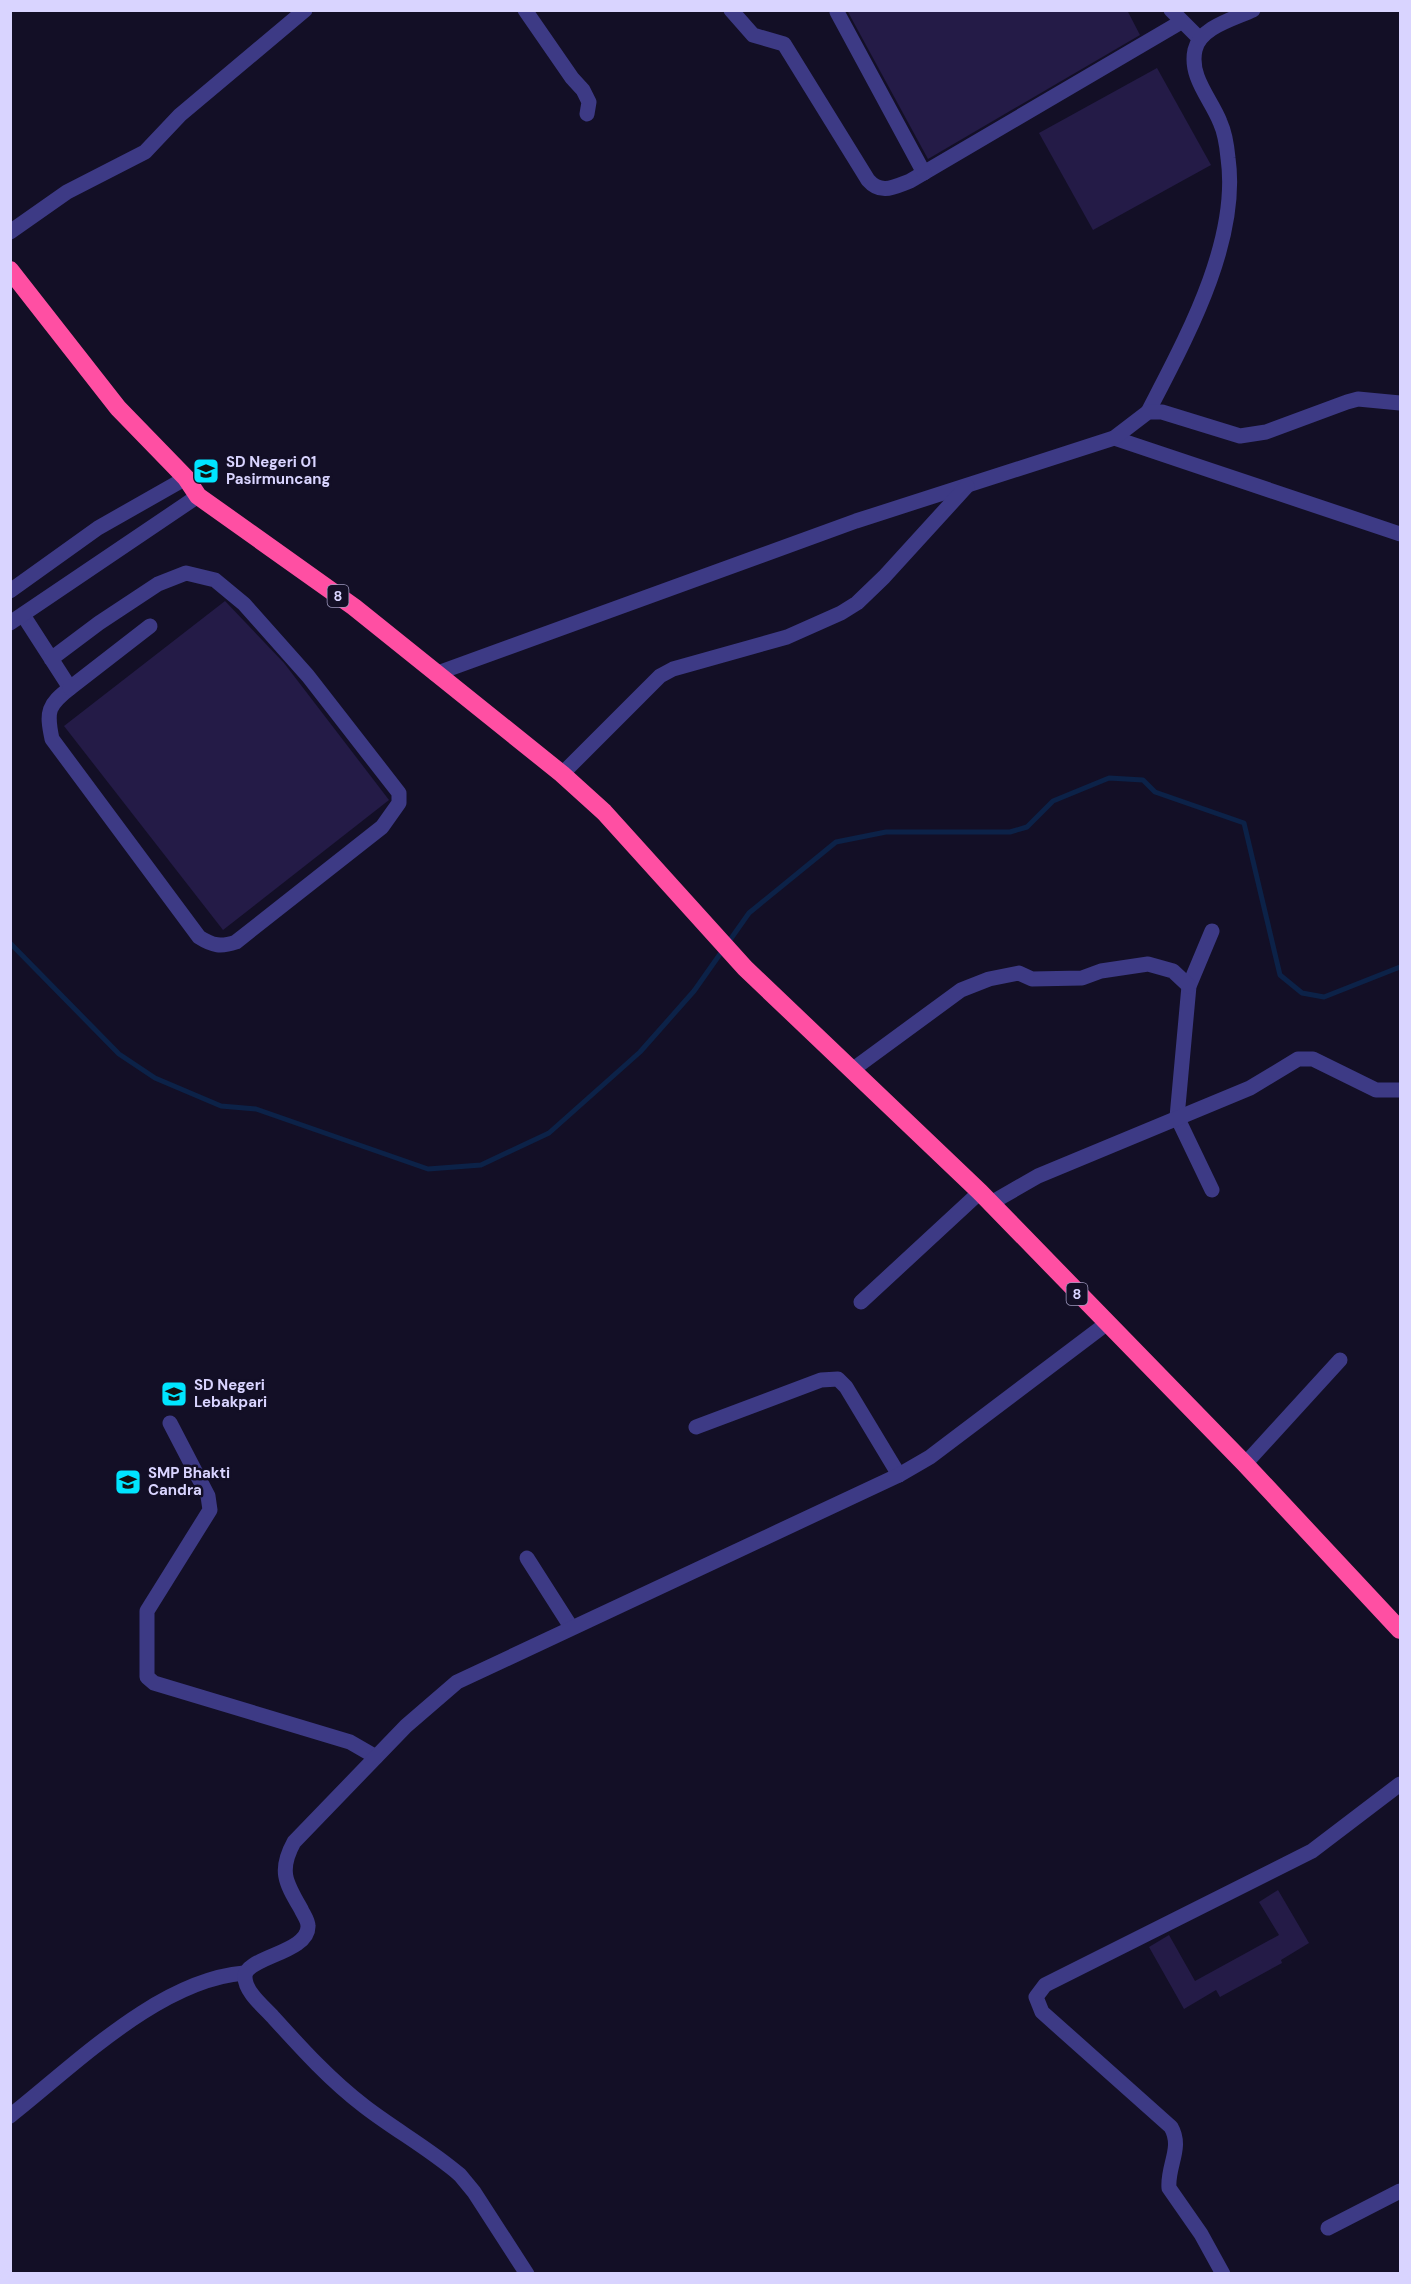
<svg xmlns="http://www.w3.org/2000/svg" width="1411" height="2284" font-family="'DM Sans',sans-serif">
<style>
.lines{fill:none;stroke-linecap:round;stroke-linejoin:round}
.stream{stroke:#0c2248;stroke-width:5}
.building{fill:#241b47}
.minor{stroke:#3d3a85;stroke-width:15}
.highway{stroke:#ff4fa3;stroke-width:18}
.labels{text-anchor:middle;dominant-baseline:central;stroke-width:5;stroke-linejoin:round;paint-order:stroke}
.shield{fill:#130f26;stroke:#9e99be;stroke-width:1.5}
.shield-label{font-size:14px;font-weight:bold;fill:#d9d4ff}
.poi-label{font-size:15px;font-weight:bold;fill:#d9d4ff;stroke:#130f26;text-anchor:start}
</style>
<rect width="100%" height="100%" fill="#130f26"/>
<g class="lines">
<polyline class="stream" points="10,943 119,1054 155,1078 221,1106 256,1109 428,1169 481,1165 549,1133 640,1052 694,991 749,913 836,842 886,832 1010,832 1027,827 1053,801 1109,778 1143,780 1155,792 1244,823 1280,975 1302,993 1324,997 1400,967"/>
</g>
<g class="building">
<polygon points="852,10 1127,10 1140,35 928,159 848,12"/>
<polygon points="1157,68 1211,165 1093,230 1039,133"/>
<polygon points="225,601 284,663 389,800 223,930 64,726"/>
<polygon points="1278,1890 1309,1943 1281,1960 1282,1963 1220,1997 1216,1990 1184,2009 1149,1947 1169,1935 1195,1981 1279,1935 1259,1902"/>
</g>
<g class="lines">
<g class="minor">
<polyline points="525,10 572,78 583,90 589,102 587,114"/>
<path d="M731 10 753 35 784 44 868 180C881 195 894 187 910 181L1181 22"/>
<polyline points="1171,10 1200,39"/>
<polyline points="837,12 924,173"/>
<polyline points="10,232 67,192 145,152 180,115 305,10"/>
<path d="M1148 412C1185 340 1240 242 1228 158 1227 147 1225 133 1220 122 1211 99 1189 77 1195 50 1200 27 1234 19 1253 10"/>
<polyline points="1114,438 1400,534"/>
<polyline points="10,591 98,528 186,478"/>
<path d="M23 615 70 688C48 705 46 711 52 739L199 937C213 946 221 947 236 942L382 827 399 803V793L308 676 244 604 215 580 186 573 158 584 99 623 51 659"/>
<polyline points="10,623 198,496"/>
<polyline points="435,674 856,521 1114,438 1148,412 1162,412 1240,436 1266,432 1347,402 1358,399 1400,403"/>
<polyline points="70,688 150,626"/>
<polyline points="562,774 660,676 673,669 787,637 841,613 857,603 884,577 967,486"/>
<polyline points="1212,931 1189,986 1177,1117 1212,1190"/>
<polyline points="852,1070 961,990 989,979 1019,973 1032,979 1082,978 1101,971 1148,964 1173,971 1189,986"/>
<polyline points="991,1203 1038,1176 1250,1088 1298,1059 1313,1059 1376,1090 1400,1090"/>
<polyline points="861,1302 980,1192"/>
<polyline points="170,1423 208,1496 210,1510 147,1611 147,1677 154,1683 350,1742 376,1757"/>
<polyline points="696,1427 821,1380 838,1379 846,1387 899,1475"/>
<polyline points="1245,1464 1340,1360"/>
<polyline points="527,1558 571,1627"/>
<path d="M10 2116C75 2065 159 1980 244 1973"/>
<polyline points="1328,2228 1400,2191"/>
<path d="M527 2274 474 2192 460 2175C430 2149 395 2130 364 2106 330 2080 302 2049 273 2017 264 2007 245 1992 245 1977 244 1957 309 1953 308 1926 308 1920 303 1914 301 1909 286 1883 278 1871 294 1842L406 1726 457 1682 899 1475 930 1457 1106 1324"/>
<path d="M1223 2274 1201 2234 1169 2188C1167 2166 1183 2148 1171 2127L1042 2012 1036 1997 1045 1985 1312 1851 1400 1784"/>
</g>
<polyline class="highway" points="10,270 118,408 186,478 198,496 354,607 562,774 604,812 745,968 980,1192 1245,1464 1400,1630"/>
</g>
<defs>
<symbol id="school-square" viewBox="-11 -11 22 22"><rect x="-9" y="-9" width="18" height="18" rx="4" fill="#00e5ff" stroke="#130f26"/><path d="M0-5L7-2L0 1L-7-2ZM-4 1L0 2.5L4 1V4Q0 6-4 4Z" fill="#111"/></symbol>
</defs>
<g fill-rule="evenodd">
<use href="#school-square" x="191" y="456" width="30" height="30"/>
<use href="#school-square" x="159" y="1379" width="30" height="30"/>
<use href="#school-square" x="113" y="1467" width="30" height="30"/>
</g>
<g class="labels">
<g class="shield">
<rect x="327.5" y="585" width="21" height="22" rx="4.5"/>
<rect x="1066.5" y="1283" width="21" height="22" rx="4.5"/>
</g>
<g class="shield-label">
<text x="338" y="596">8</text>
<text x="1077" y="1294">8</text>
</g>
<g class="poi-label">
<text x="226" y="462">SD Negeri 01<tspan x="226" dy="17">Pasirmuncang</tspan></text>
<text x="194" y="1385">SD Negeri<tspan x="194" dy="17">Lebakpari</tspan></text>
<text x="148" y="1473">SMP Bhakti<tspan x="148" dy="17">Candra</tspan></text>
</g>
</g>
<rect width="1411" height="2284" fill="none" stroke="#d9d4ff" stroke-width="24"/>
</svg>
